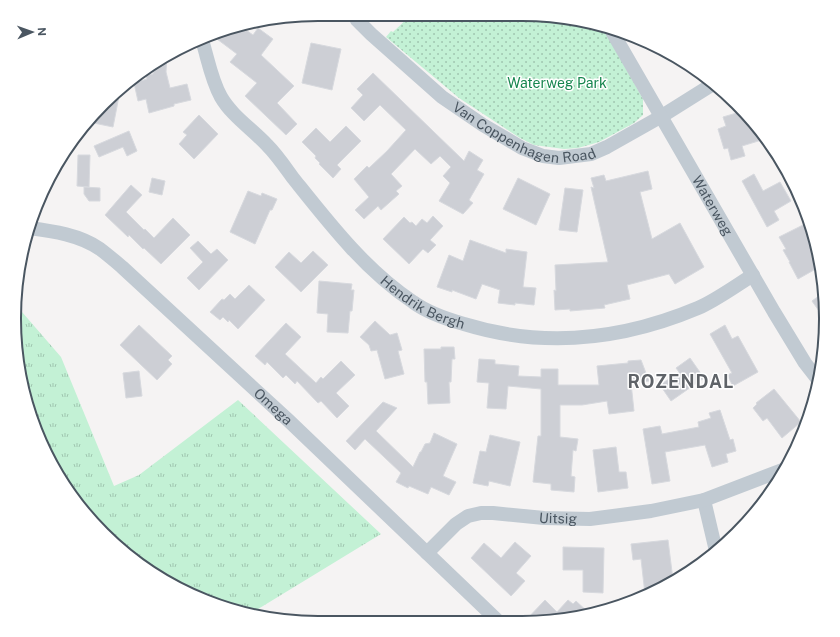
<svg xmlns="http://www.w3.org/2000/svg" width="840" height="637" font-family="'Public Sans',sans-serif">
<style>
.grass{fill:url(#grass-tufts)}
.park{fill:url(#park-dots)}
.building{fill:#cdcfd5;stroke:#d7d9de}
.lines{fill:none;stroke-linecap:round;stroke-linejoin:round}
.minor{stroke:#c1cad2;stroke-width:14}
.labels{text-anchor:middle;dominant-baseline:central;stroke-width:3;stroke-linejoin:round;paint-order:stroke}
.park-label{font-size:14px;fill:#17864f;stroke:#fff}
.street-label{font-size:14px;fill:#4a5661;stroke:#fff}
.district-label{font-size:18px;font-weight:bold;letter-spacing:1px;fill:#5f6368;stroke:#fff}
.rim{fill:none;stroke:#4a5661;stroke-width:2}
</style>
<defs>
<pattern id="grass-tufts" width="24" height="20" patternUnits="userSpaceOnUse"><rect width="24" height="20" fill="#c3f1d5"/><path d="M3 7l-1-3M5 7V3M7 7l1-3M15 17l-1-3M17 17v-4M19 17l1-3" fill="none" stroke="#a0c6b0"/></pattern>
<pattern id="park-dots" width="8" height="8" patternUnits="userSpaceOnUse"><rect width="8" height="8" fill="#c3f1d5"/><path d="M2 2h.1M6 6h.1" fill="none" stroke="#a0c6b0" stroke-width="1.8" stroke-linecap="round"/></pattern>
</defs>
<rect width="100%" height="100%" fill="#f5f3f3"/>
<polygon class="grass" points="22,312 61,357 114,486 139,475 238,400 381,534 250,614 220,607 150,572 103,534 65,487 30,416 19,360"/>
<polygon class="park" points="412,14 541,15 601,24 643,99 643,115 634,123 599,142 578,148 564,149 534,145 520,138 459,98 386,37 391,31 393,32"/>
<g class="building">
<polygon points="239,25 253,35 258,28 273,39 261,55 294,86 277,103 297,124 286,135 245,96 257,83 230,62 237,54 213,36"/>
<polygon points="311,43 341,49 332,90 302,83"/>
<polygon points="167,55 166,72 170,88 187,84 191,100 174,104 174,106 149,113 146,99 138,101 134,83 147,79 146,75 153,74 154,64"/>
<polygon points="373,73 464,161 469,151 483,160 477,170 484,174 469,200 473,203 463,214 439,201 450,183 443,176 451,167 440,156 431,164 415,149 391,174 402,186 396,191 399,194 381,210 378,206 364,219 355,210 369,197 354,179 367,166 369,168 387,151 406,130 380,105 364,121 351,108 363,95 357,89"/>
<polygon points="120,91 113,127 89,122 103,103"/>
<polygon points="740,112 765,139 742,146 745,156 731,160 728,148 724,149 718,129 726,126 723,117"/>
<polygon points="199,115 218,134 194,159 179,144 187,135 183,132"/>
<polygon points="346,126 361,141 337,165 341,169 333,178 319,164 320,163 315,158 316,156 302,142 316,128 330,142"/>
<polygon points="129,131 137,151 127,156 123,147 99,157 94,146"/>
<polygon points="78,155 90,155 89,187 77,186"/>
<polygon points="648,171 652,189 640,192 652,239 680,223 704,267 675,284 669,274 627,285 630,299 604,305 605,308 570,311 570,309 555,310 554,290 556,291 555,265 608,262 591,187 594,188 591,178 604,175 606,181"/>
<polygon points="754,174 763,191 780,182 791,201 774,211 779,220 767,227 742,181"/>
<polygon points="152,178 165,181 162,195 149,192"/>
<polygon points="518,178 550,194 536,225 503,209"/>
<polygon points="131,185 142,195 126,212 144,230 145,229 154,238 173,218 190,235 161,264 144,248 143,249 129,235 128,237 105,215"/>
<polygon points="84,187 100,188 100,201 89,201 84,194"/>
<polygon points="565,188 583,190 577,232 559,230"/>
<polygon points="248,191 261,196 262,193 277,199 272,210 270,210 255,244 230,232"/>
<polygon points="433,216 443,226 430,240 436,245 428,253 423,249 409,264 383,239 404,217 410,223 412,222 416,226 422,219 427,223"/>
<polygon points="809,222 820,259 821,266 798,279 789,262 790,262 783,250 786,249 779,237"/>
<polygon points="470,240 506,253 506,249 527,252 523,287 536,288 534,305 515,303 515,305 498,303 500,290 482,284 476,299 452,290 452,292 437,287 449,255 463,261"/>
<polygon points="198,241 211,254 217,249 228,260 199,290 187,278 203,262 190,248"/>
<polygon points="313,251 328,265 301,292 275,267 289,252 301,263"/>
<polygon points="319,281 352,284 351,290 354,290 352,311 350,311 348,333 327,332 328,314 317,313"/>
<polygon points="249,285 265,300 238,329 229,320 228,322 223,317 220,320 210,312 222,299 224,300 230,294 235,299"/>
<polygon points="823,293 826,319 826,321 812,301"/>
<polygon points="375,321 390,335 397,333 402,350 398,351 404,374 385,379 377,350 371,351 369,345 360,337"/>
<polygon points="286,323 301,337 285,354 316,383 321,377 323,379 341,361 355,375 336,393 349,406 337,418 321,401 318,403 297,381 295,384 286,375 283,378 267,362 265,365 255,356"/>
<polygon points="139,325 172,356 168,360 172,364 157,380 120,345"/>
<polygon points="725,325 732,339 738,336 758,372 733,386 727,375 732,373 710,334"/>
<polygon points="441,347 454,347 455,359 452,359 451,382 449,382 450,403 428,404 427,382 425,382 424,349 441,349"/>
<polygon points="690,358 704,378 671,401 660,385 679,372 676,368"/>
<polygon points="479,359 495,360 495,364 519,366 518,376 541,377 541,369 558,369 558,385 599,385 597,366 628,363 628,361 641,360 649,381 631,383 634,411 609,414 607,401 582,405 560,405 560,437 578,439 576,451 573,450 571,476 575,477 574,492 551,490 551,484 533,482 538,436 541,436 541,389 508,386 506,409 487,408 489,383 477,382"/>
<polygon points="139,371 142,396 126,398 123,373"/>
<polygon points="774,389 801,422 782,438 767,418 763,421 753,408 757,404 756,403"/>
<polygon points="383,402 397,408 376,431 413,467 420,452 421,452 425,444 430,443 434,433 457,444 443,476 456,482 449,495 431,487 428,494 409,486 408,488 396,482 401,473 365,439 355,450 346,441"/>
<polygon points="720,410 730,440 733,439 736,451 726,454 728,462 712,467 705,445 665,452 670,481 652,484 643,429 660,426 662,434 699,427 698,422 711,418 709,413"/>
<polygon points="490,435 520,442 510,486 489,481 488,486 473,483 480,451 486,452"/>
<polygon points="616,447 619,472 626,472 628,488 598,492 593,450"/>
<polygon points="668,540 673,580 645,594 641,559 633,560 631,544"/>
<polygon points="515,542 531,556 516,573 525,581 511,596 471,558 484,543 501,558"/>
<polygon points="563,547 604,548 603,593 583,592 583,570 563,570"/>
<polygon points="545,600 557,612 568,600 573,604 576,601 590,614 561,620 526,620"/>
</g>
<g class="lines">
<g class="minor">
<path id="s1" d="M354 14 357 20 371 34 442 97 483 125 522 148 543 156 559 158 591 154 607 147 662 116 713 84"/>
<path id="s2" d="M610 28 774 312 805 363 819 381"/>
<path id="s3" d="M202 40C208 59 211 79 221 97 232 116 252 129 267 145 277 155 285 167 293 178 329 223 365 270 413 302 428 313 446 319 464 324 545 349 622 340 698 308 715 301 737 285 753 275"/>
<path id="s4" d="M29 228C53 231 80 235 100 249 108 255 115 261 122 267L288 420 497 620"/>
<polyline points="704,500 716,551"/>
<path id="s5" d="M427 553 456 524 468 516 481 513H493L544 518 590 519 651 511 704 500 785 469"/>
</g>
</g>
<g class="labels">
<g class="park-label">
<text x="557" y="83">Waterweg Park</text>
</g>
<g class="street-label">
<text stroke="none"><textPath href="#s1" startOffset="214">Van Coppenhagen Road</textPath></text>
<text stroke="none"><textPath href="#s2" startOffset="205">Waterweg</textPath></text>
<text stroke="none"><textPath href="#s3" startOffset="351">Hendrik Bergh</textPath></text>
<text stroke="none"><textPath href="#s4" startOffset="309">Omega</textPath></text>
<text stroke="none"><textPath href="#s5" startOffset="146">Uitsig</textPath></text>
</g>
<g class="district-label">
<text x="681" y="381">ROZENDAL</text>
</g>
</g>
<path d="M0 0H840V637H0ZM318 21H522A297 297 0 0 1 819 318V319A297 297 0 0 1 522 616H318A297 297 0 0 1 21 319V318A297 297 0 0 1 318 21Z" fill="#fff" fill-rule="evenodd"/>
<path class="rim" d="M318 21H522A297 297 0 0 1 819 318V319A297 297 0 0 1 522 616H318A297 297 0 0 1 21 319V318A297 297 0 0 1 318 21Z"/>
<g transform="translate(32 32) rotate(88)" stroke="#ffffff" stroke-width="3" paint-order="stroke">
<path d="M0-3L7 15L0 10L-7 15Z" fill="#4a5661"/>
<text y="-6" font-size="11" font-weight="bold" text-anchor="middle" fill="#4a5661">N</text>
</g>
</svg>
